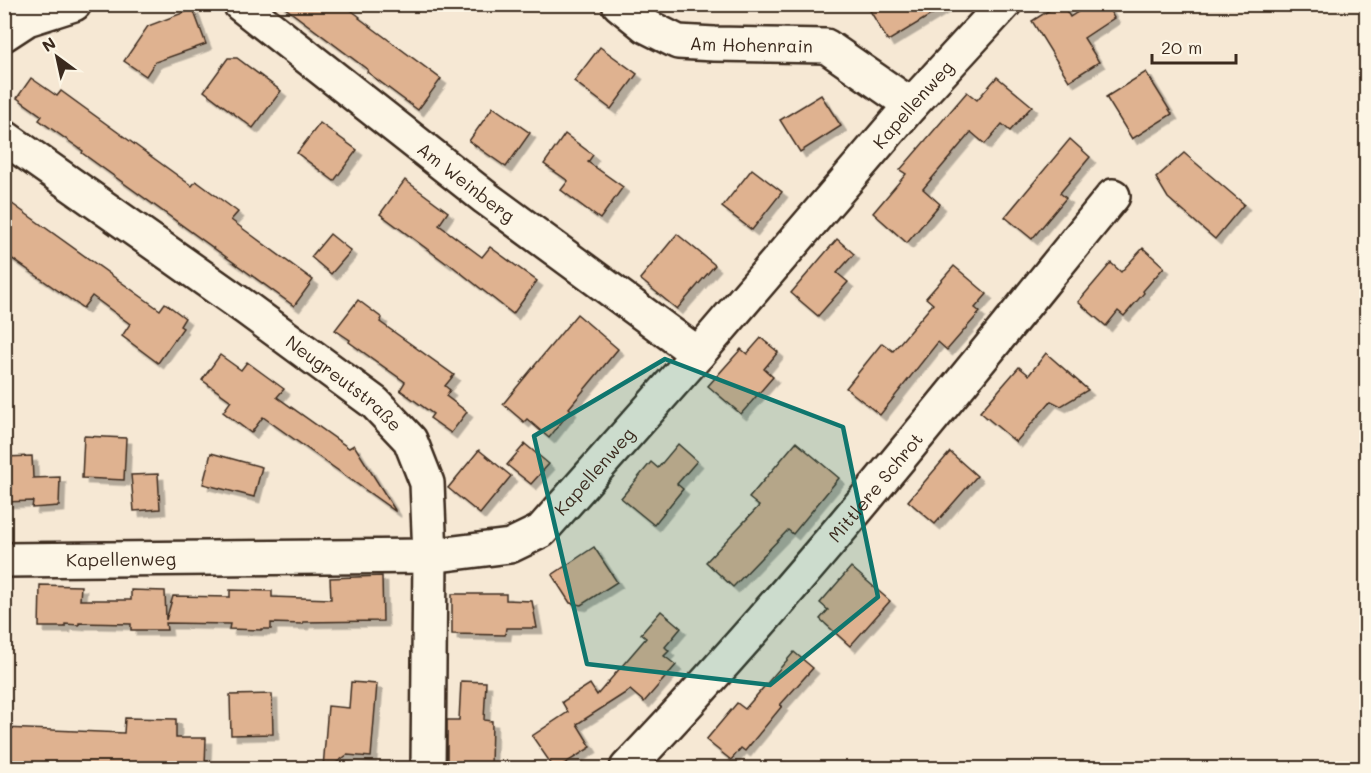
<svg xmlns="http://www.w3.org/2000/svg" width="1371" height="773" font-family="Mali,sans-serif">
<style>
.building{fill:#dfb290;stroke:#3b2a1e;stroke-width:1.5;filter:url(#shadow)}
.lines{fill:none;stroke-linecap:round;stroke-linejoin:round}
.minor-casing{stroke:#3b2a1e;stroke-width:38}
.minor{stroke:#fcf5e5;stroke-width:33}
.marked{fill:#0f766e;fill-opacity:0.2;stroke:#0f766e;stroke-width:4.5;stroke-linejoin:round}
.labels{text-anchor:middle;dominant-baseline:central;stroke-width:4.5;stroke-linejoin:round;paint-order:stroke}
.street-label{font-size:18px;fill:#3b2a1e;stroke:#fcf5e5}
</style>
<defs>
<filter id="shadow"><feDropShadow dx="5.5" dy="5.5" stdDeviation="0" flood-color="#0004"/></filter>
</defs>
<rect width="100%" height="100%" fill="#f6e8d4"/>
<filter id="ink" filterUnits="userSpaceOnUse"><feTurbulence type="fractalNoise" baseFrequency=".0167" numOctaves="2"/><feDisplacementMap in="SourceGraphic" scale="12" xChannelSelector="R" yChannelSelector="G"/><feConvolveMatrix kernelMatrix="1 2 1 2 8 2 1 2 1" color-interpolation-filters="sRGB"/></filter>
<g filter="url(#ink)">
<g class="building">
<polygon points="280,4 343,4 360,17 359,18 441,79 418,110 367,72 368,70"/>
<polygon points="866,4 949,4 888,41"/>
<polygon points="1059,4 1062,4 1070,17 1090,4 1106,4 1114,18 1084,38 1099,62 1069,81 1032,21"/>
<polygon points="193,9 206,44 155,62 146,76 124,61 148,26"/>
<polygon points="600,47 637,74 611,109 574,81"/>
<polygon points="228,58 237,58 281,91 253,128 204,91"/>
<polygon points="1146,72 1172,114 1132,139 1106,97"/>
<polygon points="997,77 1032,106 1010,131 1002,124 985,144 971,132 923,189 940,204 907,243 873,213 906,174 900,170 967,92 977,100"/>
<polygon points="31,78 57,96 61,91 192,186 196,181 238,212 231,220 313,280 294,306 82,153 83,151 39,120 42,116 17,98"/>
<polygon points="821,95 841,126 800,152 780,120"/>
<polygon points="493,107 530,133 506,167 469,141"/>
<polygon points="320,123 357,150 334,181 297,153"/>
<polygon points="565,134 593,155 588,162 623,187 600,219 561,190 568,181 544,164"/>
<polygon points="1070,139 1090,157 1060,193 1066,198 1032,239 1005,217"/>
<polygon points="1184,153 1244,204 1215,239 1168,198 1156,178"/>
<polygon points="752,169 782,192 752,230 722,207"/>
<polygon points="405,180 448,212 439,225 482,257 490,247 537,281 513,314 447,262 446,263 380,214"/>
<polygon points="4,198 160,310 165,303 185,318 180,326 183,328 158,363 122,336 130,324 92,296 83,308 4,253"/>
<polygon points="330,234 351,251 331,274 311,257"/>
<polygon points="677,234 715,265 677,309 640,279"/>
<polygon points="837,239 854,254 837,273 848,282 818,316 791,293"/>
<polygon points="1143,248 1164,267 1143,291 1144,293 1124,316 1118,311 1106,326 1078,302 1111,263 1121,272"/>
<polygon points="954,266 987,294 975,308 980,312 947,350 938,342 880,415 846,388 882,343 893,351 933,304 926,298"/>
<polygon points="358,300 382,318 380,322 454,375 445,386 450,390 446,396 467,412 451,433 430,418 433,414 400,390 405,382 349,342 350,340 335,330"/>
<polygon points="577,314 618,349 569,408 571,410 549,438 527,419 524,422 503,404"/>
<polygon points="761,338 778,352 764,369 773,377 741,414 708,386 741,349 747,354"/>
<polygon points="1046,353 1088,390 1061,406 1051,401 1016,442 980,412 1019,367 1029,375"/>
<polygon points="220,355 241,370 247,362 284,389 277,397 349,448 354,445 395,510 395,511 263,417 251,433 223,412 231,401 202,380"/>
<polygon points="84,436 126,438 124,480 82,478"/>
<polygon points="796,442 839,478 793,534 788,530 733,587 706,562 759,506 749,498"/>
<polygon points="525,444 549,464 531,484 507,465"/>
<polygon points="678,444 697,461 677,484 683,489 654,525 621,498 651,462 658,468"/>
<polygon points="479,450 511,476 480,514 448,488"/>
<polygon points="950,452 977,476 935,524 908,501"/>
<polygon points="211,453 262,467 254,497 203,484"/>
<polygon points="32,456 33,478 60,477 59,506 32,508 33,501 4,502 4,457"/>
<polygon points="158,474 160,509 134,511 131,475"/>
<polygon points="594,547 617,582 581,605 570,603 552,575"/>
<polygon points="851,567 890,601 850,646 820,619 828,610 820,603"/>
<polygon points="382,576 383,621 303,622 303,624 271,623 271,629 261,629 261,630 229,629 230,624 166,623 167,630 131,630 131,624 79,623 79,625 65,624 65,627 39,627 40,585 81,586 80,600 131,600 131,590 165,591 166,620 173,596 230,597 230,590 272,591 272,597 331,599 330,578"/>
<polygon points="452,594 506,594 506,600 532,601 537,628 506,628 505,635 452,634"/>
<polygon points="661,611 681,628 665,647 669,651 664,656 676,665 644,702 630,690 577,724 591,747 558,768 554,768 532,736 568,712 562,702 590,684 597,695 646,638 641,634"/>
<polygon points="794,652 813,668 780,705 782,706 745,751 741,748 731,760 706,740 737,703 745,709"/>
<polygon points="461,681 486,682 484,720 492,721 491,768 447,767 447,720 459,720"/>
<polygon points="351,682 377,684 371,757 347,755 329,768 323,768 328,706 349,708"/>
<polygon points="272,694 273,734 231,735 230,695"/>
<polygon points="125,718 176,719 176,738 206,738 205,766 174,765 171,768 4,768 4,728 124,733"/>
</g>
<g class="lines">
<defs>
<g id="minor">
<path id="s1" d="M240 4 486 198 698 354"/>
<path id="s2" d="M619 4 646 26 678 42 714 44 826 46 911 105"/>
<polyline points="4,34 27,19 74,4"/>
<path id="s3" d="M4 137 246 308 375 403 410 440 427 483 430 556 428 768"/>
<path id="s4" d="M4 560 430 556 510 546 541 531 698 354 911 105 1004 4"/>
<path id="s5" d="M627 768C800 587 955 390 1113 196"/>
</g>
</defs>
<use href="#minor" class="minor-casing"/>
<use href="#minor" class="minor"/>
</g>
</g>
<path class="marked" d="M665 359 843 427 878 597 770 685 587 664 534 436Z"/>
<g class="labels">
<g class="street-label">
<text stroke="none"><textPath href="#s2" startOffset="144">Am Hohenrain</textPath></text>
<text stroke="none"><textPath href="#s4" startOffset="1107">Kapellenweg</textPath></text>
<text stroke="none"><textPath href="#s1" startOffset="288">Am Weinberg</textPath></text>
<text stroke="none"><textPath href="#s3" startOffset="420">Neugreutstraße</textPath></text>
<text stroke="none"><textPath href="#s4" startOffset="621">Kapellenweg</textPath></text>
<text stroke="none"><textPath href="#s5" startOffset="375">Mittlere Schrot</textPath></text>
<text stroke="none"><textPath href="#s4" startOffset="117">Kapellenweg</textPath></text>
</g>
</g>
<rect width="1371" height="773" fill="none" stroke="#fcf5e5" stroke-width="24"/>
<rect x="12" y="12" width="1347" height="749" fill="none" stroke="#3b2a1e" stroke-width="2" filter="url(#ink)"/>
<g transform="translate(57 57) rotate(327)" stroke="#fcf5e5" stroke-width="4.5" paint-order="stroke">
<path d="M0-4.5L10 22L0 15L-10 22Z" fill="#3b2a1e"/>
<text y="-9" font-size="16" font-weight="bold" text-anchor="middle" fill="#3b2a1e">N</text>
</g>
<path d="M1152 54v9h84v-9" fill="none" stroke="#3b2a1e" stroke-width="3"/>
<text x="1161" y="54" font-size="18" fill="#3b2a1e" stroke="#fcf5e5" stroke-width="4.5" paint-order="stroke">20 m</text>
</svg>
